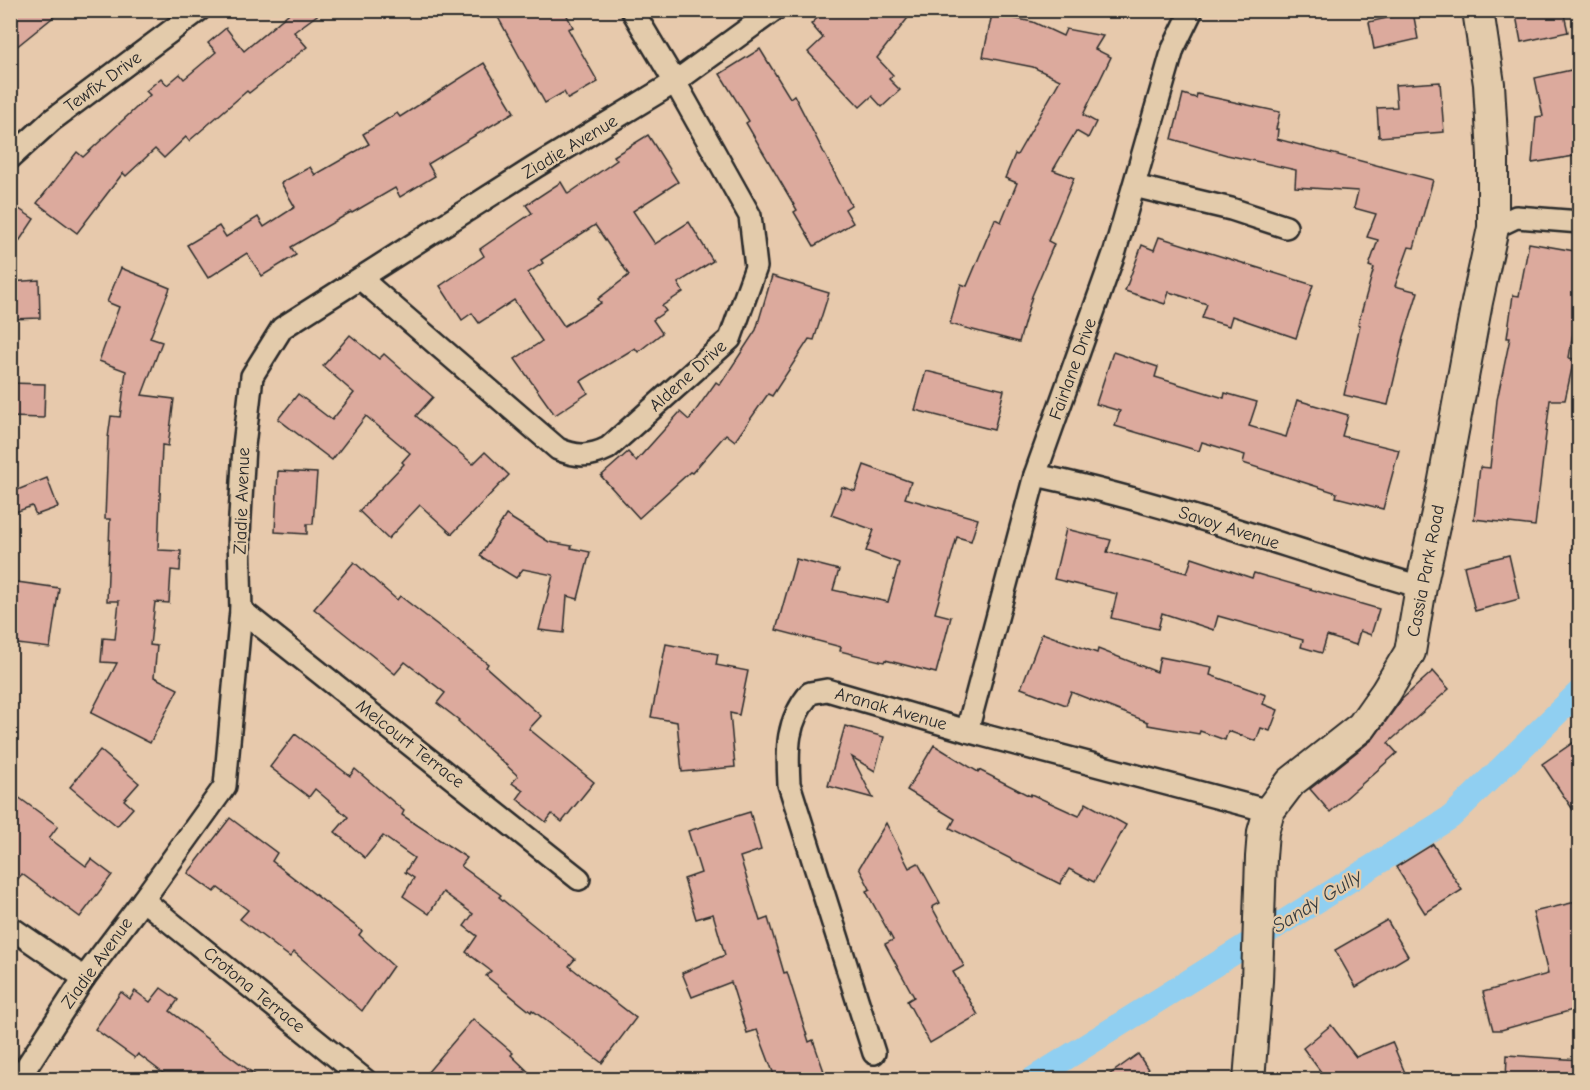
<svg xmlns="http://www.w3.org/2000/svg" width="1590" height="1090" font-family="'Comic Neue',sans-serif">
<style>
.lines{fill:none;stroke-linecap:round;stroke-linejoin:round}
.canal{stroke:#90cff1;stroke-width:24}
.building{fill:#dcaa9d;stroke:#2b2b2b;stroke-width:1.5;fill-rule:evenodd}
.street-casing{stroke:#2b2b2b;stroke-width:26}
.secondary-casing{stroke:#2b2b2b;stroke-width:34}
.street{stroke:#e3cbab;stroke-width:21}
.secondary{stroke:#e3cbab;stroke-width:30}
.labels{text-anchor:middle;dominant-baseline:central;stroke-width:4.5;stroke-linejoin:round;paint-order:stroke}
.street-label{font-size:18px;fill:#2b2b2b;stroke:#e3cbab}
.water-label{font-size:20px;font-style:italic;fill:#353b3f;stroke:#e3cbab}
</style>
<rect width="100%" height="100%" fill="#e7c9ac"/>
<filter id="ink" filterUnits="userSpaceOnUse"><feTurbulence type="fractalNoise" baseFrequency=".0167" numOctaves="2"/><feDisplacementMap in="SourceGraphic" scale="12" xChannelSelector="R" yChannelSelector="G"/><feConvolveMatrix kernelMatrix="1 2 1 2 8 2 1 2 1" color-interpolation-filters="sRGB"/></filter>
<g filter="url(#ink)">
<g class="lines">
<polyline class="canal" points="1031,1080 1451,817 1580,691"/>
</g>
<g class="building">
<polygon points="10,10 62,10 10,52"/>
<polygon points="293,10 324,10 294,32 307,47 249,93 247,91 189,141 186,137 164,158 155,149 126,176 123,173 77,233 37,203 77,152 83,157 150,95 146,91 161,78 167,85 180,74 184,79 216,52 208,43 226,28 244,51"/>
<polygon points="494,10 564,10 573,27 568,29 598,82 568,99 564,92 545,103"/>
<polygon points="826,10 914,10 877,58 893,75 889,79 900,90 882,107 872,96 860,107 808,52 823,38 811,24"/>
<polygon points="1515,10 1563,10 1568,32 1521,42"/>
<polygon points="1413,12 1418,39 1374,49 1369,22"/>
<polygon points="992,14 1033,22 1063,36 1066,29 1103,36 1095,49 1111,57 1083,115 1096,122 1088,138 1076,131 1053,170 1074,178 1048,241 1054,244 1032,296 1019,342 950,324 961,284 967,286 995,219 1001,222 1017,183 1005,178 1015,154 1017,155 1060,80 1033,67 983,57"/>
<polygon points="760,49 790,98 794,95 851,205 845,209 853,223 814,246 794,212 797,210 746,123 749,121 720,74"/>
<polygon points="484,63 514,112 428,164 435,176 400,197 395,188 352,213 351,212 291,247 296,255 262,276 247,253 208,278 187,245 219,226 226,237 258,217 264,227 295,207 281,183 310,167 315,175 369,144 363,134 397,113 400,117"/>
<polygon points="1580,68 1580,155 1532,163 1536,117 1543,116 1535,78"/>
<polygon points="1440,82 1444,132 1379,137 1377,108 1397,107 1395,85"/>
<polygon points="1183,94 1196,98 1197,94 1280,112 1276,129 1278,129 1277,139 1433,180 1414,248 1409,247 1395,286 1418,292 1404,337 1388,405 1344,395 1360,325 1358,324 1374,268 1369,266 1378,240 1367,237 1376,214 1354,208 1358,191 1295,187 1296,170 1227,155 1172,139"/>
<path d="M648 135 678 182 633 211 655 244 689 222 713 261 678 283 683 292 662 306 666 311 653 320 662 333 638 352 635 348 581 381 588 393 555 415 515 359 542 341 514 300 479 323 472 313 462 320 440 286 484 256 480 249 532 213 526 205 561 182 568 194 617 160 614 156ZM595 225 629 275 598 299 601 303 564 326 528 273 543 263 541 260Z"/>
<polygon points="10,203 34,219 10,255"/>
<polygon points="1159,237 1313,285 1296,338 1232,316 1229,326 1202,318 1207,304 1169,292 1165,304 1125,291 1142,245 1154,250"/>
<polygon points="1529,243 1580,252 1580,289 1569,358 1574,359 1565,400 1550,400 1535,526 1474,519 1480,467 1490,468 1497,400 1510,338 1507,338 1513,295 1519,296"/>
<polygon points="121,268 170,288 150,338 162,342 142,395 174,399 168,446 162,445 158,550 181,551 180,571 171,570 169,603 155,602 150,645 157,646 154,677 178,689 150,743 91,713 117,663 101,662 103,638 115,639 119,601 107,601 110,519 105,519 108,438 111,416 120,417 126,371 99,361 119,307 107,302"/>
<polygon points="772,276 829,293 814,340 809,339 772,396 768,394 735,441 726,434 692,473 690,472 639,518 601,476 628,452 636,461 680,412 689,420 716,382 720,385 756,330"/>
<polygon points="39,280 40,318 10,319 10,282"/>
<polygon points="350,335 379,359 384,354 433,397 416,416 473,464 485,452 509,475 452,534 420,505 388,539 359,511 404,464 402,462 410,453 366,416 332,460 278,419 298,394 332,420 354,393 323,366"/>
<polygon points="1113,352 1158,367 1155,377 1224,398 1225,393 1257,402 1249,426 1286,437 1297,400 1348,415 1342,436 1399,450 1383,509 1336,497 1337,493 1243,463 1245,455 1202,442 1199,451 1115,426 1120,411 1096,404"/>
<polygon points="926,371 1004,390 994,430 915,410"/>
<polygon points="10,383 45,384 44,418 10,417"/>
<polygon points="864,465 911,482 905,498 978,519 971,541 957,537 935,613 951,617 936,673 885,660 884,662 840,651 841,647 776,630 796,559 839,570 833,590 888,602 899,563 866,551 874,530 831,515 842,487 855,491"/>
<polygon points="278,471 317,473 313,524 307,524 307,534 275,532"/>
<polygon points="47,478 58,507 36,515 32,506 10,514 10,493"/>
<polygon points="506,515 549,542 572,546 571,548 590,552 578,599 567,596 564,633 539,630 553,575 523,569 516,578 480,556"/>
<polygon points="1066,529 1111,540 1107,552 1187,573 1192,558 1252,578 1254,573 1379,609 1371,635 1360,631 1356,645 1327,636 1322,653 1301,647 1303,640 1218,616 1214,630 1162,613 1158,629 1111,618 1117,594 1054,579"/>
<polygon points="1509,555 1519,599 1475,611 1464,566"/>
<polygon points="354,562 397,600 400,596 488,664 486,667 541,716 529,729 594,782 562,822 552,814 546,822 517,799 523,791 512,783 518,776 458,721 459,720 437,703 445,693 405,662 395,674 314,609"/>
<polygon points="10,581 59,588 50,648 10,643"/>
<polygon points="1042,633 1097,653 1098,649 1157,672 1160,657 1212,667 1210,675 1266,695 1263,704 1278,710 1270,731 1261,728 1256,741 1228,731 1225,740 1200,731 1199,734 1148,725 1148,722 1071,692 1066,705 1021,688"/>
<polygon points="666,644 718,654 716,665 748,671 739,715 730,713 735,767 682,772 677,722 651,717"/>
<polygon points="1433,671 1449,689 1388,743 1397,753 1330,812 1310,789 1373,739 1402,699"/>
<polygon points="845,726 884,737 875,771 852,757 873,798 828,786"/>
<polygon points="295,734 350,776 355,769 404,811 402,815 467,858 461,866 501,895 499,897 575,959 569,966 636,1018 602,1063 532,1010 531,1012 486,976 491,971 466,952 477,936 464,926 473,914 443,892 429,914 403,896 414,878 405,872 414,858 383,836 365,858 335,832 348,817 315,789 309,797 270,767"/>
<polygon points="1580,738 1580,820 1542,764"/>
<polygon points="934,745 978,772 979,770 1030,796 1031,794 1079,816 1086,803 1126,825 1094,882 1069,869 1060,884 950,828 955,819 907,790"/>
<polygon points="100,750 139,783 124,800 133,808 117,826 70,787"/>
<polygon points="18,797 58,826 49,838 86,866 91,859 112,875 80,917 22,874 10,888 10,807"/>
<polygon points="750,812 761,850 740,857 760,921 768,918 784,973 787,972 809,1042 813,1040 827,1080 776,1080 757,1030 747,1033 731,982 692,997 682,973 725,955 713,914 696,919 684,879 701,873 688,831"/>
<polygon points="230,818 277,853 272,861 362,931 359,935 393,966 362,1011 294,952 290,957 240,919 248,910 218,888 214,892 188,873"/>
<polygon points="886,823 909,868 918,863 940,903 932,907 964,966 953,972 978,1015 930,1043 907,1001 914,997 885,944 893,940 866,891 870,889 859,868"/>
<polygon points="1433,844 1462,890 1425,913 1396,867"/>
<polygon points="1580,901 1580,1008 1501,1030 1493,1030 1483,992 1548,974 1533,912"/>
<polygon points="1387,920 1408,956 1356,987 1335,950"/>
<polygon points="161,988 178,1000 170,1011 262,1080 172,1080 138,1054 135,1058 95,1029 121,992 130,999 135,991 150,1002"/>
<polygon points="473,1019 513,1053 511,1055 537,1080 421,1080"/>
<polygon points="1331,1025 1356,1057 1392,1042 1408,1080 1327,1080 1303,1048"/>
<polygon points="1138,1054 1155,1080 1102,1080"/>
<polygon points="1507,1055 1580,1060 1580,1080 1506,1080"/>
</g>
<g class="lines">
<defs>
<g id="street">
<polyline points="10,158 52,120 199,10"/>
<polyline points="1134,186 1231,209 1286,227"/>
<polyline points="1493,228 1516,217 1580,222"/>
<path d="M361 279 558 449C576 457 590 457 608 448L730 339 756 267 750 216 675 82 632 10"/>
<path d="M1035 475C1166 502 1292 550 1421 587"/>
<polyline points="241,610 579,879"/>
<polyline points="967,731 1035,475 1115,251 1173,49 1192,10"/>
<polyline points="143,900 365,1080"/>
<polyline points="10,927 84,978"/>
<path d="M874 1053 789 784C787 748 786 722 810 693L827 690 967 731 1269 811"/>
<polyline points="18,1080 84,978 143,900 225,786 241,610 239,535 244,446 252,376 282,328 535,167 675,82 774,10"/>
</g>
<polyline id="secondary" points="1249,1080 1257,981 1261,857 1263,832 1269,811 1291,782 1362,726 1386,692 1410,652 1421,587 1443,485 1477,302 1493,228 1493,155 1489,84 1478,10"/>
</defs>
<use href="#street" class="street-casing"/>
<use href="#secondary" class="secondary-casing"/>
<use href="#street" class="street"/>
<use href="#secondary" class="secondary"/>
</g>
</g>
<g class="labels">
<g class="street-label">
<text transform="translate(103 82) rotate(-36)">Tewfix Drive</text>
<text transform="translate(570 147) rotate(-31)">Ziadie Avenue</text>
<text transform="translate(1073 369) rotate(-70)">Fairlane Drive</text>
<text transform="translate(688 376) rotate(-42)">Aldene Drive</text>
<text transform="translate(242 501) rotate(-88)">Ziadie Avenue</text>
<text transform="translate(1229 528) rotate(18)">Savoy Avenue</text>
<text transform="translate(1426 571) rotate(-79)">Cassia Park Road</text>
<text transform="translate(891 709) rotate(16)">Aranak Avenue</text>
<text transform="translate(410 744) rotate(38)">Melcourt Terrace</text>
<text transform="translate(97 963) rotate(-54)">Ziadie Avenue</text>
<text transform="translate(254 990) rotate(39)">Crotona Terrace</text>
</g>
<g class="water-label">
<text transform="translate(1317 901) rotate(-32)">Sandy Gully</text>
</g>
</g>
<rect width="1590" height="1090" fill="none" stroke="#e3cbab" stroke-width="36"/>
<rect x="18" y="18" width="1554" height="1054" fill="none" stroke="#2b2b2b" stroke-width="2" filter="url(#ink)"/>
</svg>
